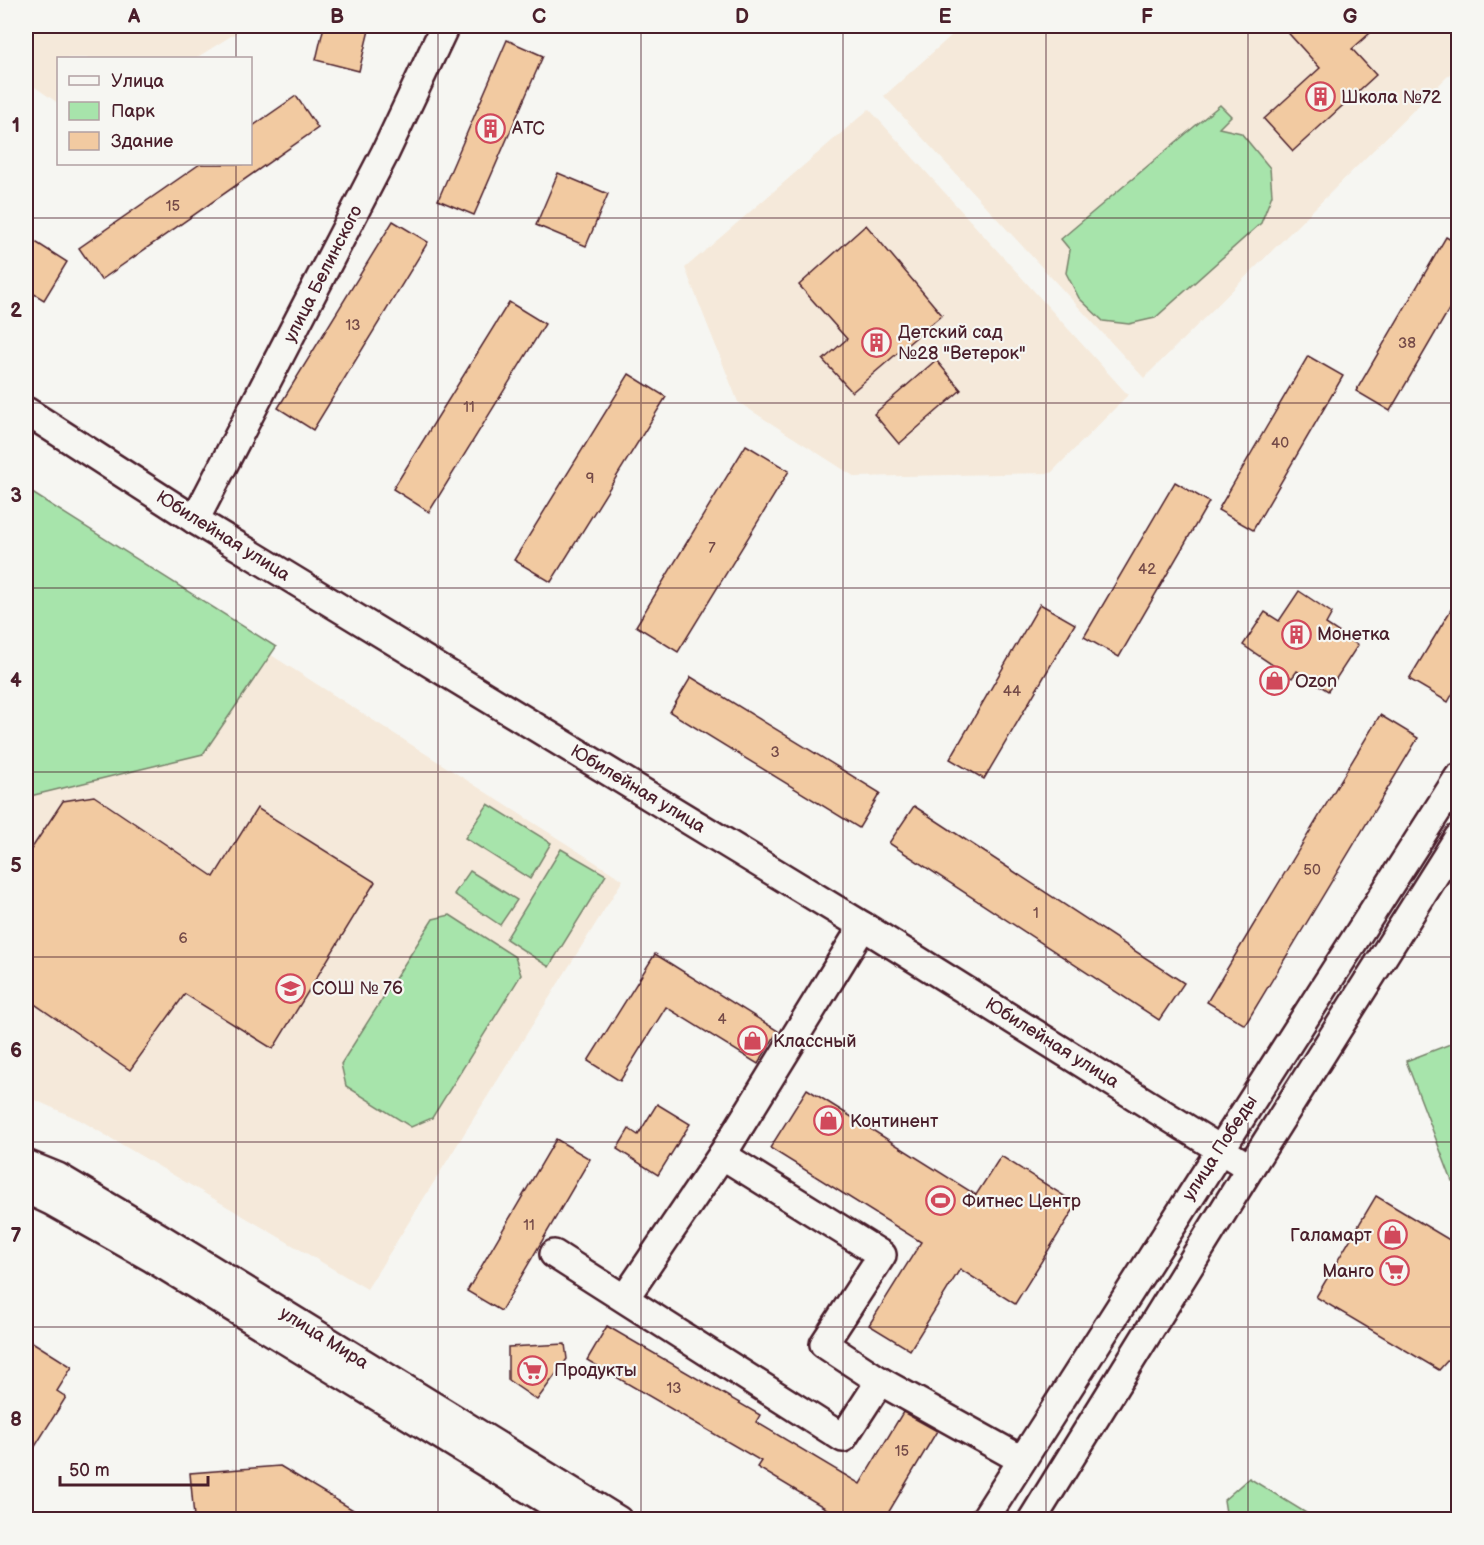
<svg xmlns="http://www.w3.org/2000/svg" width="1484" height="1545" font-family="'Balsamiq Sans',sans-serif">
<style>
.built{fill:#f5e9da}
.green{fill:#a7e4ab;stroke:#78826b;stroke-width:1.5}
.building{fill:#f2caa1;stroke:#4a1f2b;stroke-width:1.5}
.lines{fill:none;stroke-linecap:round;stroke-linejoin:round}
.minor-casing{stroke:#4a1f2b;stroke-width:32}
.minor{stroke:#f6f6f2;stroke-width:27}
.grid{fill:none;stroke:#4a1f2b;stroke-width:1.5;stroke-opacity:0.55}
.labels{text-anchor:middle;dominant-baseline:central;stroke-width:4.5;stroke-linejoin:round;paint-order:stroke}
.number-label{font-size:15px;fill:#744a48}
.poi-label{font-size:18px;fill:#4a1f2b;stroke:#f6f6f2;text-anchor:start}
.street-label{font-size:18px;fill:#4a1f2b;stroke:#f6f6f2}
.neatline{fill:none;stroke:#4a1f2b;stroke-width:2}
.grid-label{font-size:20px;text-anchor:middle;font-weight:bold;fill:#4a1f2b}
</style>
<rect width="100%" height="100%" fill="#f6f6f2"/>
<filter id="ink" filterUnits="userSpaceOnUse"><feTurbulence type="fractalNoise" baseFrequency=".0167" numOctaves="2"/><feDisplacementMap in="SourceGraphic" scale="12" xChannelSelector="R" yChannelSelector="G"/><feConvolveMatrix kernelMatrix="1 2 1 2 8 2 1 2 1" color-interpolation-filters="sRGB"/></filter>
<g filter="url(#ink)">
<g class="built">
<polygon points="26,26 247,26 196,58 58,58 58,103 26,81"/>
<polygon points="962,26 1458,26 1458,66 1144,378 884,96"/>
<polygon points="869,109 1128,395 1051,473 855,477 738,402 685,268"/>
<polygon points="268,653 623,880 367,1289 80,1120 26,1096 26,797 203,754"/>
</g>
<g class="green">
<polygon points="1220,105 1231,116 1219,128 1241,133 1270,168 1272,195 1261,223 1155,318 1129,324 1103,321 1079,298 1066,273 1070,250 1061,239"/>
<polygon points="26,489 276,647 203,754 26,797"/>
<polygon points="488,804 551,843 530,879 465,838"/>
<polygon points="561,849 606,875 549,967 506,939"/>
<polygon points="470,871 517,900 500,925 454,894"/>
<polygon points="450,915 515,957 521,975 432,1118 411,1127 346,1086 341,1064 433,919"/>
<polygon points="1458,1041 1458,1182 1452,1181 1406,1061"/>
<polygon points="1249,1478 1316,1519 1227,1519 1224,1500"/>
</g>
<g class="building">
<polygon points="324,26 370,26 359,71 316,60"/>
<polygon points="1282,26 1378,26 1352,49 1376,75 1293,151 1264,119 1320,68"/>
<polygon points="507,40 543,56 474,215 438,200"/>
<polygon points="296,96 318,128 101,280 79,248 200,164 250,164 250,128"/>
<polygon points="558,173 608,194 586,246 536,225"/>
<polygon points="393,221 428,242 313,430 278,408"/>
<polygon points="866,225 942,315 852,392 823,360 847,339 799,285"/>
<polygon points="26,236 67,262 44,300 26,289"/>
<polygon points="1446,237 1458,244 1458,294 1390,411 1356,391"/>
<polygon points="509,302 545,324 429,512 393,489"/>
<polygon points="1308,356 1343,376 1253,530 1218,510"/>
<polygon points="936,360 961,390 899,444 874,414"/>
<polygon points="629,374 666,397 551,582 514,560"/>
<polygon points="746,445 789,471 678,652 636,626"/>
<polygon points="1175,482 1209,502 1119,657 1084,637"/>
<polygon points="1299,591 1332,613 1326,624 1358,645 1328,691 1297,671 1292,678 1243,645 1265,612 1279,621"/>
<polygon points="1458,598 1458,684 1448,702 1409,679"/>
<polygon points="1040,604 1075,624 984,779 950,759"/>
<polygon points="691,677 880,793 859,828 670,712"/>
<polygon points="1380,715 1418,738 1245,1025 1207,1002"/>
<polygon points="94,796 214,877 257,808 375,882 273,1049 185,994 130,1070 26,998 26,857 63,801"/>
<polygon points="914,806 1184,983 1159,1020 889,843"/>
<polygon points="655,954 778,1031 758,1064 666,1007 620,1081 588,1061"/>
<polygon points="807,1089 976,1195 1001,1156 1077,1204 1015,1304 960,1269 910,1350 869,1325 921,1242 770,1148"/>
<polygon points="657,1104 690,1124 658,1175 617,1149 629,1129 638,1135"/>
<polygon points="556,1139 590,1159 501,1311 467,1291"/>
<polygon points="1376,1196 1458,1245 1458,1349 1439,1370 1316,1297"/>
<polygon points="607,1326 760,1415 756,1422 860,1484 903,1412 937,1431 884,1520 845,1520 757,1467 761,1461 587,1360"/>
<polygon points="26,1338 72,1367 57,1391 66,1397 26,1461"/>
<polygon points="565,1344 567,1359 537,1400 508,1380 508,1347"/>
<polygon points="280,1466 370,1520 280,1520 273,1515 194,1517 190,1473"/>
</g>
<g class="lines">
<defs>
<g id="minor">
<polyline points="26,411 195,520 863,926 1250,1168"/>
<polyline points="195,520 385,153 445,26"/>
<polyline points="26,1164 58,1177 159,1237 618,1520"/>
<polyline points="26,1189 51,1201 152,1258 579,1520"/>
<polyline points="554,1254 843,1438 880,1381 824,1344 882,1255 722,1155"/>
<polyline points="625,1298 722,1155 863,926"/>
<polyline points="880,1381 1022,1460"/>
<polyline points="984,1520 1458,778"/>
<polyline points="1032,1520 1250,1168 1458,838"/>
</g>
</defs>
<use href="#minor" class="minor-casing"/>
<use href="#minor" class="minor"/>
</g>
</g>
<path class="grid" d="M236 26V58M438 26V1520M641 26V1520M843 26V1520M1046 26V1520M1248 26V1520M236 164V1520M26 218H1458M26 403H1458M26 588H1458M26 772H1458M26 957H1458M26 1142H1458M26 1327H1458"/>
<defs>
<symbol id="building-ring" viewBox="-11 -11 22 22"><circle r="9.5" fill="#f6f6f2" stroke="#d1495b" stroke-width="1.5"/><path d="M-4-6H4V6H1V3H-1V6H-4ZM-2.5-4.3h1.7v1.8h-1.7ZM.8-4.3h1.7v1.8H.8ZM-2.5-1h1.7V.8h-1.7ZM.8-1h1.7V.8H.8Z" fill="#d1495b"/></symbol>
<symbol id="shop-ring" viewBox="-11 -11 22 22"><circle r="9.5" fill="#f6f6f2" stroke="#d1495b" stroke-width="1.5"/><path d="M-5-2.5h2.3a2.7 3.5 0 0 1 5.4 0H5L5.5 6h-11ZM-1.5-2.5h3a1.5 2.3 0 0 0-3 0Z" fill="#d1495b"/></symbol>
<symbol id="school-ring" viewBox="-11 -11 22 22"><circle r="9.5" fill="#f6f6f2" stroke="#d1495b" stroke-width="1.5"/><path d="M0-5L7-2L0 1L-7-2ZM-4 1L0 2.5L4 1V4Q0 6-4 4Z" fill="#d1495b"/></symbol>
<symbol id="stadium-ring" viewBox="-11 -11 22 22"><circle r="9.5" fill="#f6f6f2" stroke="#d1495b" stroke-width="1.5"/><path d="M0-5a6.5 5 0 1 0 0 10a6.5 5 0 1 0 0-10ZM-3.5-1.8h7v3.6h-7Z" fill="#d1495b"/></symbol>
<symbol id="supermarket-ring" viewBox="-11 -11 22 22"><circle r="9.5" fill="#f6f6f2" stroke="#d1495b" stroke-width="1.5"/><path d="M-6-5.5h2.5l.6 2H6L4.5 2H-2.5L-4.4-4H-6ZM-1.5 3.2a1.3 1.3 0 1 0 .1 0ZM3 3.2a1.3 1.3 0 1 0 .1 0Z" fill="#d1495b"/></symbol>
</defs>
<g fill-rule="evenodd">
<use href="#building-ring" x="1304" y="80" width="33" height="33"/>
<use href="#building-ring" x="474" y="112" width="33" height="33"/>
<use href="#building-ring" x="860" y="326" width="33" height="33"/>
<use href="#building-ring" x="1280" y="618" width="33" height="33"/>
<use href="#shop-ring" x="1258" y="664" width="33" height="33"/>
<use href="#school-ring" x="274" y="972" width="33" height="33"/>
<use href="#shop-ring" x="736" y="1024" width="33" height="33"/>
<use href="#shop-ring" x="812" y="1104" width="33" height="33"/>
<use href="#stadium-ring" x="924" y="1184" width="33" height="33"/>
<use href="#shop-ring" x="1376" y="1218" width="33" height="33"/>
<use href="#supermarket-ring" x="1378" y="1254" width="33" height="33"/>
<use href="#supermarket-ring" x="516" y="1354" width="33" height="33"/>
</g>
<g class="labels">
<g class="number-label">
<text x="173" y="206">15</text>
<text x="353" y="325">13</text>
<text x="1407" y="343">38</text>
<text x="469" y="407">11</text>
<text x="1280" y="443">40</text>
<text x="590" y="478">9</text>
<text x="712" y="548">7</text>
<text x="1147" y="569">42</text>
<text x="1012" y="691">44</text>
<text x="775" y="752">3</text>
<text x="1312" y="870">50</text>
<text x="1036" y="913">1</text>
<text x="183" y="938">6</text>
<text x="722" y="1019">4</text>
<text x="529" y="1225">11</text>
<text x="674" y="1388">13</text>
<text x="902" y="1451">15</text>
</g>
<g class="poi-label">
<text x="1341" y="97">Школа №72</text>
<text x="512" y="128">АТС</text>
<text x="898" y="332">Детский сад<tspan x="898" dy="21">№28 "Ветерок"</tspan></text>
<text x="1317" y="634">Монетка</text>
<text x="1295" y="681">Ozon</text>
<text x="312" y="988">СОШ № 76</text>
<text x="773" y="1041">Классный</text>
<text x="850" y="1121">Континент</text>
<text x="962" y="1201">Фитнес Центр</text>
<text x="1372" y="1235" text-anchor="end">Галамарт</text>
<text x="1374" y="1271" text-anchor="end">Манго</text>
<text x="554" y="1370">Продукты</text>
</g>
<g class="street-label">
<text transform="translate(323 274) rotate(-63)">улица Белинского</text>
<text transform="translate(223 536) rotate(32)">Юбилейная улица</text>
<text transform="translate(638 789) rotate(31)">Юбилейная улица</text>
<text transform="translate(1052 1043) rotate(32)">Юбилейная улица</text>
<text transform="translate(1220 1148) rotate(-57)">улица Победы</text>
<text transform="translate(324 1338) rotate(32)">улица Мира</text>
</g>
</g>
<rect width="1484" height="1545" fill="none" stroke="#f6f6f2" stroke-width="66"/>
<rect x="57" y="57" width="195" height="108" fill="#f6f6f2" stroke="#b1a0a2" stroke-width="1.5"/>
<rect x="69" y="76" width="30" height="9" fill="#f6f6f2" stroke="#b1a0a2" stroke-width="1.5"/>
<text x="111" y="87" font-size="18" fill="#4a1f2b">Улица</text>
<rect x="69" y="102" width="30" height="18" fill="#a7e4ab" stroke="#b1a0a2" stroke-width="1.5"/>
<text x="111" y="117" font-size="18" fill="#4a1f2b">Парк</text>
<rect x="69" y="132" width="30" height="18" fill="#f2caa1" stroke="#b1a0a2" stroke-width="1.5"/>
<text x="111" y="147" font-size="18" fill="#4a1f2b">Здание</text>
<path d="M60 1476v9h148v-9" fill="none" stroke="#4a1f2b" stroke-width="3"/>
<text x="69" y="1476" font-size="18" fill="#4a1f2b" stroke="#f6f6f2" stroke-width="4.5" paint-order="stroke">50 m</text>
<rect x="33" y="33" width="1418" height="1479" class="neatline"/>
<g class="grid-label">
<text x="134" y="23">A</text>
<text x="337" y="23">B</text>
<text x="539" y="23">C</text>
<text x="742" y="23">D</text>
<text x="945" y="23">E</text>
<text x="1147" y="23">F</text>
<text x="1350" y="23">G</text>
<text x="16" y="132">1</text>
<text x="16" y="317">2</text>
<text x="16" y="502">3</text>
<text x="16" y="687">4</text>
<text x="16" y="872">5</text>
<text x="16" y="1057">6</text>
<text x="16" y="1242">7</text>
<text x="16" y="1426">8</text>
</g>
</svg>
